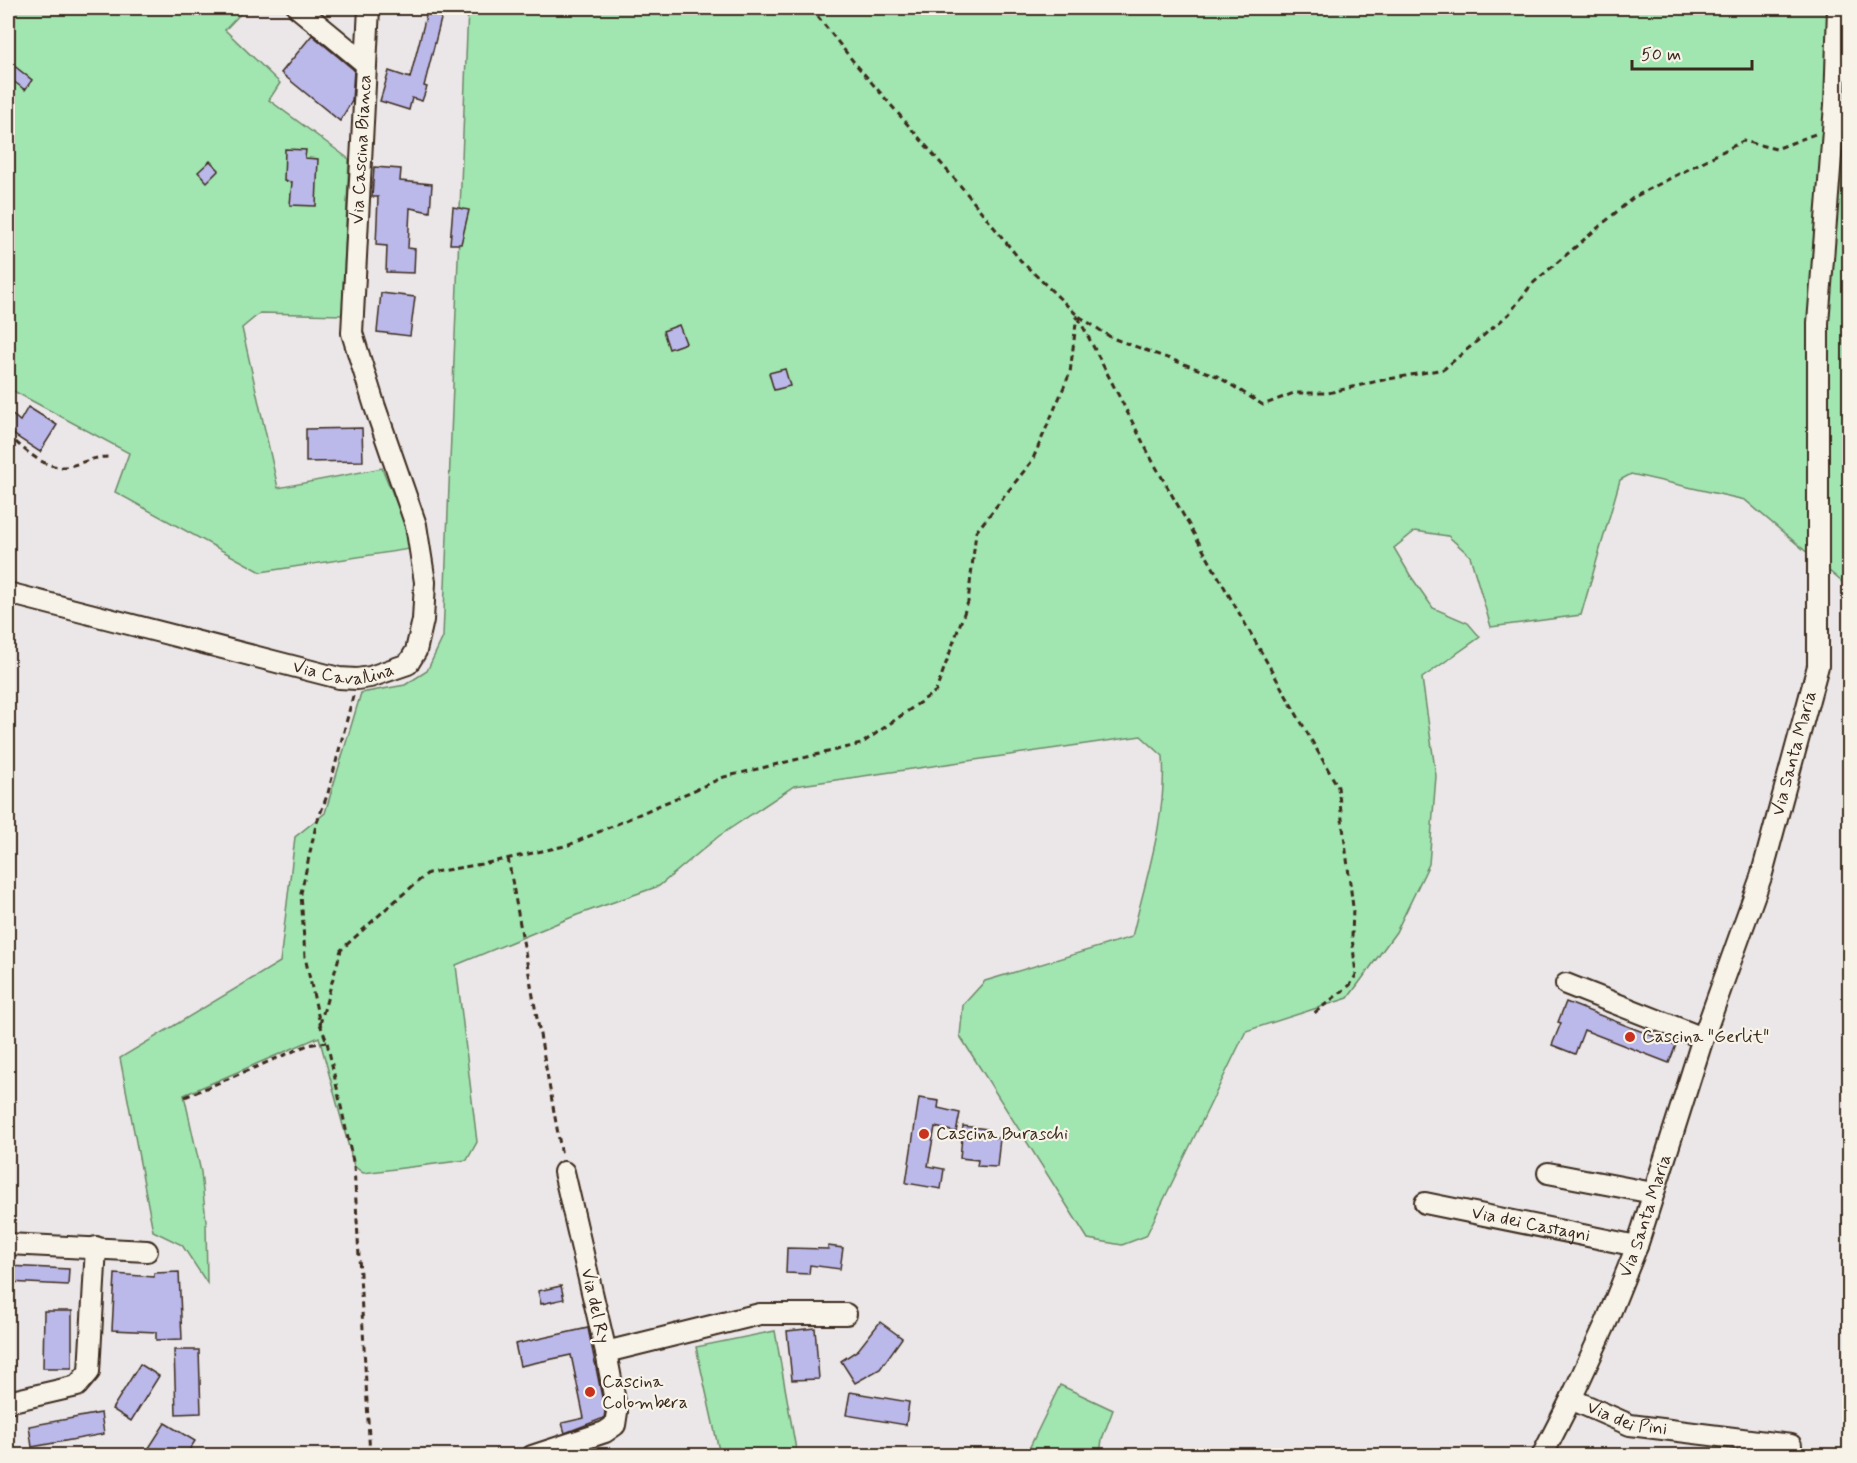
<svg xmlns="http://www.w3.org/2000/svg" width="1857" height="1463" font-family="Mynerve,sans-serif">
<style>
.green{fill:#a1e5b1;stroke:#6e8868;stroke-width:1.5}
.building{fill:#bbb8ea;stroke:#3b2a1e;stroke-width:1.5}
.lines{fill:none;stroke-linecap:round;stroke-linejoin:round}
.minor-casing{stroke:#3b2a1e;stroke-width:24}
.path{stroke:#3b2a1e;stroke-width:3;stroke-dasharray:6 4.5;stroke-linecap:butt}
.minor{stroke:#f7f3e8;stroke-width:20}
.poi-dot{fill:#c8321e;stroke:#f7f3e8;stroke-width:2}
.labels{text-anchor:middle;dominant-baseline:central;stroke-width:4.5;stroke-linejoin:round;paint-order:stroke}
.street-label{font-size:18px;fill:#3b2a1e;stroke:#f7f3e8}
.poi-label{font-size:18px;fill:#3b2a1e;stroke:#f7f3e8;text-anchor:start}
</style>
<rect width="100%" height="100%" fill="#ebe7e8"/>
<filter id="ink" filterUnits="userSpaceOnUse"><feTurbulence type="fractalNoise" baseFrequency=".0167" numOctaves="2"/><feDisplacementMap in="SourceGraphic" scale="12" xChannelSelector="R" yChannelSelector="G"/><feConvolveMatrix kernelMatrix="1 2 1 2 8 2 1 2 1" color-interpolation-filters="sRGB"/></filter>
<g filter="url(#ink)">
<g class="green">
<polygon points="8,8 246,8 225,30 280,83 269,100 349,159 342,315 260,313 242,328 278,488 382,468 404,521 410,549 261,572 115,492 129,453 8,388"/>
<path d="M468 8H1849V605L1842 582 1745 500 1631 474 1620 480 1581 615 1491 627 1470 556 1448 536 1415 531 1394 548 1410 575 1433 608 1468 623 1480 637 1422 678 1436 776 1429 864 1396 932 1348 998 1246 1031 1146 1236 1122 1245 1088 1239 960 1036 963 1005 985 981 1132 937C1146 878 1167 817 1163 756L1141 736 794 786 719 836 659 886 577 915 456 965 477 1142 467 1160 363 1173 354 1166 319 1037 184 1095 201 1172 206 1221 207 1283 182 1245 153 1231 120 1058 280 962 295 837 325 813 361 693 405 685 427 671 443 637Z"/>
<polygon points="775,1331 797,1455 720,1455 696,1347"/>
<polygon points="1060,1385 1113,1410 1102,1439 1100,1455 1026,1455"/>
</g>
<g class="building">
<polygon points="428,8 443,11 424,86 427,87 422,101 412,98 409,110 380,101 389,71 410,78"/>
<polygon points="312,35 354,70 352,101 340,121 281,73"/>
<polygon points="8,61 32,80 25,90 8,77"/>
<polygon points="285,149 306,150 305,158 318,159 316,206 290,205 292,182 284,181"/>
<polygon points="210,161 219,170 207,182 198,172"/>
<polygon points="374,167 401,169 400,181 432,184 430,212 410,208 408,248 415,249 414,273 386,272 387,246 376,245 378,197 372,197"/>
<polygon points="453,207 469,210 461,244 450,244"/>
<polygon points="381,293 415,297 410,336 377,332"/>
<polygon points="679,325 686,343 669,349 663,331"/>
<polygon points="785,369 790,386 774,390 769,373"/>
<polygon points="28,407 57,425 40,452 11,433 13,431 8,427 8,411 20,421"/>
<polygon points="362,428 363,461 306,462 306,429"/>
<polygon points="1566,1002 1676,1045 1669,1063 1584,1030 1575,1054 1552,1045 1561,1023 1558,1022"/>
<polygon points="919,1098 939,1101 938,1108 960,1113 956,1132 935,1127 928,1166 944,1169 941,1189 906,1183"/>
<polygon points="963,1126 987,1129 986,1137 1000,1138 997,1167 977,1166 978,1160 960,1158"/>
<polygon points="828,1246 843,1248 840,1269 810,1265 809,1274 786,1273 787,1248 828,1249"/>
<polygon points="8,1266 69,1269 68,1285 8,1282"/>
<polygon points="179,1272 182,1339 156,1340 156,1332 112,1330 115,1274 154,1277 154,1273"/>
<polygon points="561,1286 564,1299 541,1304 538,1291"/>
<polygon points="44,1311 72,1311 72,1368 43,1368"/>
<polygon points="880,1322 902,1338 880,1369 855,1383 841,1361 858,1350"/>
<polygon points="588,1328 605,1412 604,1418 565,1433 562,1423 584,1418 571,1355 520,1366 515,1344"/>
<polygon points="815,1328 819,1379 792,1380 787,1331"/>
<polygon points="174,1350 199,1350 201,1413 176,1414"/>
<polygon points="140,1364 159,1376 131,1421 112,1409"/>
<polygon points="850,1392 909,1402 906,1425 846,1415"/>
<polygon points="101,1413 104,1434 32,1447 29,1426"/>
<polygon points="165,1423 195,1441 186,1455 155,1455 147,1451"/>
</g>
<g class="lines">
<defs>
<g id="minor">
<polyline points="298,8 366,64"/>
<path id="s1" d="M8 593 339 678 357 679 370 677 408 664 416 651 423 620 425 582 416 525 375 407 352 333 369 8"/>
<polyline points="1566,984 1703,1038"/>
<polyline points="1548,1173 1653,1193"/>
<path id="s2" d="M1425 1203 1637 1246"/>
<polyline points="8,1244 147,1251"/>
<polyline points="606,1352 760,1314 846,1314"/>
<path id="s3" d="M1571 1399 1630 1425 1791 1445"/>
<polyline points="8,1402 77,1386 89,1372 96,1247"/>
<polyline points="532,1456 605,1432 615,1425 617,1412 606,1352 564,1172"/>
<path id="s4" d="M1542 1456 1571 1399 1606 1323 1637 1246 1703 1038 1761 877 1818 666V323L1835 105 1838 8"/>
</g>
</defs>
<use href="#minor" class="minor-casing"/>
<g class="path">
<polyline points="811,8 853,61 964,190 1021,261 1077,315 1112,338 1217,376 1263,405 1294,393 1328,393 1378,381 1444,369 1509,314 1532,284 1634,197 1743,141 1776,149 1815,134"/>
<polyline points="1078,317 1152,460 1338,787 1353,907 1352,937 1356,975 1350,985 1313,1014"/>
<path d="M8 435C24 449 46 472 70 466 85 462 96 456 112 457"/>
<polyline points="353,696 328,793 316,825 301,893 305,957 320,1024 327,1042 354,1166 370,1456"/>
<polyline points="508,858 562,1156"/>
<polyline points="320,1024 341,950 388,907 428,873 487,863 569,845 724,777 861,744 936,691 968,602 976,532 1032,461 1070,373 1077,315"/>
<polyline points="185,1097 308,1045 327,1042"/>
</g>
<use href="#minor" class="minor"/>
</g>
</g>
<g class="poi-dot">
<circle cx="1630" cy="1037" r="6"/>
<circle cx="924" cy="1134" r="6"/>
<circle cx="590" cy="1392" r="6"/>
</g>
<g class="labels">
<g class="street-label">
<text stroke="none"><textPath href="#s1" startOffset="942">Via Cascina Bianca</textPath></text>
<text stroke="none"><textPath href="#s1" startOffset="346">Via Cavallina</textPath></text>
<text stroke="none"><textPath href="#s4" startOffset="748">Via Santa Maria</textPath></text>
<text stroke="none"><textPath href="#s4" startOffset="262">Via Santa Maria</textPath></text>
<text stroke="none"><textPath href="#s2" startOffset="108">Via dei Castagni</textPath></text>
<text transform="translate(595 1306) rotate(77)">Via del Ry</text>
<text stroke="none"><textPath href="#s3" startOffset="60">Via dei Pini</textPath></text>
</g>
<g class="poi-label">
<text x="1642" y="1037">Cascina "Gerlit"</text>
<text x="936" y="1134">Cascina Buraschi</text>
<text x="602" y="1382">Cascina<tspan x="602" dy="21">Colombera</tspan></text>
</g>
</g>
<rect width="1857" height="1463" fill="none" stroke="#f7f3e8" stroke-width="30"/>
<rect x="15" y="15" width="1827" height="1433" fill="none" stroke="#3b2a1e" stroke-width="2" filter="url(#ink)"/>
<path d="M1632 60v9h120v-9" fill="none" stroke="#3b2a1e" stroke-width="3"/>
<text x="1641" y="60" font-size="18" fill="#3b2a1e" stroke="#f7f3e8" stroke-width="4.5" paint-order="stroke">50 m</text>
</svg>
